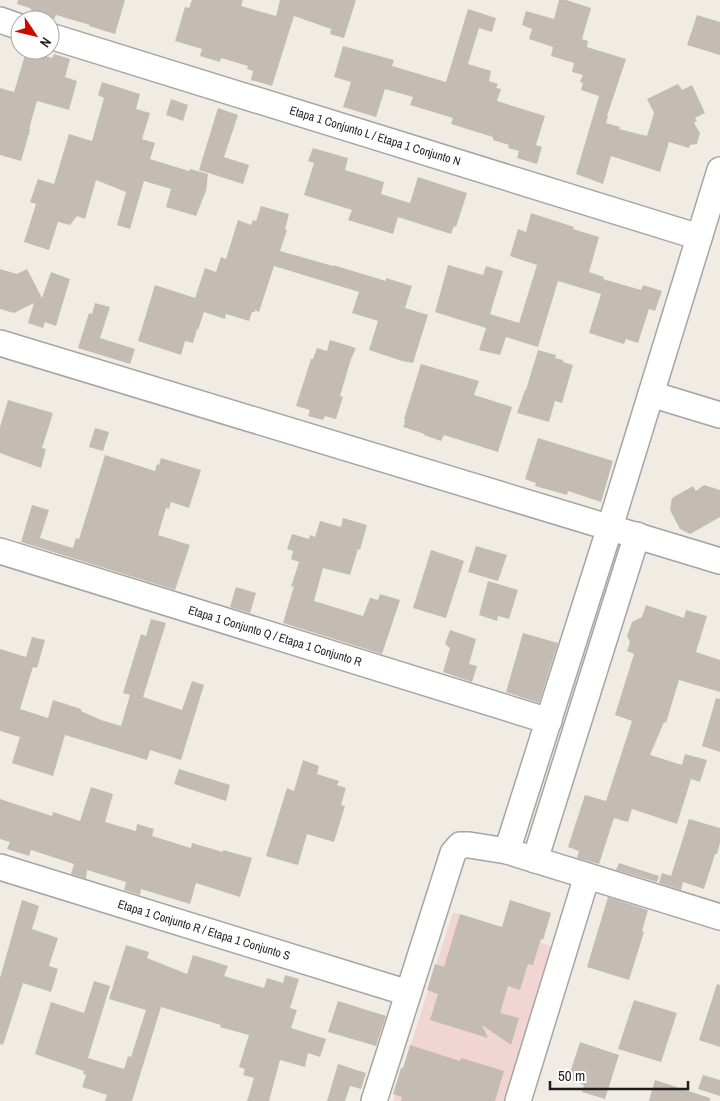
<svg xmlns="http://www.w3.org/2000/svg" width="720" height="1101" font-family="'Archivo Narrow',sans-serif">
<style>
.commercial{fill:#f1d5d2}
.building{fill:#c4bcb3}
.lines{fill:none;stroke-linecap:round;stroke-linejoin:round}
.minor-casing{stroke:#a5a5a5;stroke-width:28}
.minor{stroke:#fff;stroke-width:25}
.labels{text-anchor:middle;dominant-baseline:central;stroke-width:4;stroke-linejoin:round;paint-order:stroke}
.street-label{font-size:12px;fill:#1e1e1e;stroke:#fff}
</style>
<rect width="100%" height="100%" fill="#f0ece4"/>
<polygon class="commercial" points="453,912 554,947 504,1101 393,1101"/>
<g class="building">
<polygon points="18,0 125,0 115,34 89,26 90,25 56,15 54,19 33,13 30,8 17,4"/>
<polygon points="192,0 243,0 241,6 276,16 280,0 356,0 344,38 330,34 331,29 294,16 272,86 251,80 253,71 247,69 248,66 221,58 220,62 200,56 202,49 175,41 185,7 189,8"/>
<polygon points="559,0 566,0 591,8 582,39 588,41 587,47 626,59 607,116 608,116 606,123 620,127 619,129 647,136 654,113 647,99 678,84 682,90 692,85 705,113 695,118 697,121 694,123 700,133 697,144 690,145 689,148 669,142 660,172 611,156 603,184 576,174 599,96 581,90 583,83 580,82 583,75 572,72 574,63 551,56 553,47 529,39 532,29 522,25 526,11 554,19"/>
<polygon points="468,9 496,18 492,32 479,28 468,64 491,71 489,81 498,84 496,88 501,89 497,101 545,116 536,145 542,147 537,164 517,158 519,151 508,148 509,145 493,140 493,137 451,124 453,118 410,105 413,97 385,89 376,117 343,107 351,82 334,77 343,46 394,60 392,66 446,82"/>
<polygon points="697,15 720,22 720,55 687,45"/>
<polygon points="28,50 52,58 54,54 70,59 65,77 77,81 69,110 37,101 29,129 30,130 21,161 0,155 0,88 14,92 25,55 27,56"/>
<polygon points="102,82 140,94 136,109 150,113 142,139 155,143 150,159 189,171 190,169 208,174 206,191 196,216 166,207 171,189 144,181 130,229 117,225 126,192 96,180 85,219 77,216 70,225 58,222 49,250 24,242 36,204 30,202 38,179 54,184 69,134 92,141 104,98 98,95"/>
<polygon points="171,99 188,105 183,121 166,115"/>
<polygon points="218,108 238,115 224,157 249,165 243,184 199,170"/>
<polygon points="313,148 348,158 345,170 384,182 381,194 410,203 418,177 467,193 456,227 454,226 451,234 398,217 393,234 348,220 352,210 304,195 314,163 308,161"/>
<polygon points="261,206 289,214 285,229 287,230 280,251 333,266 333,265 386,281 386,278 412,286 405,308 428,315 413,363 402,361 369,350 378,321 352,313 359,292 274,266 259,312 255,310 255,312 252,312 249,321 226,314 225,319 204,312 198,330 197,329 193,343 185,341 181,355 138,341 155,285 195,298 205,268 216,272 221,257 226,259 238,220 251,225 253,220 256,221"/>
<polygon points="531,213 574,227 573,229 599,237 589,272 604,277 603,279 641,290 643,285 662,291 655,311 649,309 638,343 626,339 624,344 589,333 601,294 558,281 538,347 506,337 500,355 479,350 486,328 435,312 448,265 483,275 486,266 503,271 490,314 519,323 537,265 510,256 518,229 526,232"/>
<polygon points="0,269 17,274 27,269 42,298 51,272 70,279 56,326 45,322 43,328 28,323 34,303 14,313 0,309"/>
<polygon points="95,303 110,307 100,338 135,349 130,364 78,348 89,313 92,314"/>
<polygon points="330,340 356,348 351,359 340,396 343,397 336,419 325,416 323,420 308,416 310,410 296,406 311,359 313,359 317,348 327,351"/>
<polygon points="538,350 556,355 555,358 563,360 563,362 573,365 562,403 555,401 549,422 517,413 525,390 526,390"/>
<polygon points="421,364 479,381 474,395 512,407 498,452 444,435 441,441 424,435 425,434 403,427 405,423 404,422 405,419 404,419"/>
<polygon points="8,400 53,413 42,448 46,449 41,468 0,453 0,427"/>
<polygon points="95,428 109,432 103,451 89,447"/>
<polygon points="538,438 613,461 601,502 568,491 567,495 535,486 536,483 525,479"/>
<polygon points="105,455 155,471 157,464 159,465 161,458 201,470 189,508 171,502 169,509 166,508 158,535 190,545 175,590 21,542 32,505 49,510 40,538 73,548 76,538 79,539"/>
<polygon points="704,485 720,490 720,517 690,534 680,529 670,510 672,498 693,486 696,491"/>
<polygon points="343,518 367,525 360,550 358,549 350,575 323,568 314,601 363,616 370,598 378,600 380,594 400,600 382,654 283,623 294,586 291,587 299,562 291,559 293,551 287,549 292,534 309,539 310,535 315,537 320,521 341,527"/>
<polygon points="476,546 507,555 498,581 468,572"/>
<polygon points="431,550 464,561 446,618 413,608"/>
<polygon points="488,581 518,590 509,619 498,616 497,621 479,615"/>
<polygon points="236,587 256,593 250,613 230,607"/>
<polygon points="646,605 684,618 686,610 707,616 696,652 720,660 720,692 679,680 666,723 664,722 650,755 682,765 685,754 707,760 700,782 691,779 677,824 632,809 628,822 614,818 599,864 577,858 579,851 568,847 585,795 606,801 632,721 615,715 634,654 627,651 630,642 627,636 632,622 642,617"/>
<polygon points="151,619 166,623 143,697 182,710 192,681 204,685 181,760 150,750 147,760 65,735 53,776 12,763 20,737 0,731 0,649 26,657 32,637 45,640 37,668 33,667 20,709 48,718 53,700 81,709 81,711 101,720 121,726 130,695 123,693 141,634 146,636"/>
<polygon points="450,630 476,639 469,664 477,666 472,682 443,672 450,648 445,644"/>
<polygon points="523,633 558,643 539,703 506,692"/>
<polygon points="716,698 720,699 720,752 702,746"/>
<polygon points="303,760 319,766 317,774 339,781 337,785 346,788 341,805 345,806 334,842 307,834 298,865 266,856 287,788 294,791"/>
<polygon points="179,769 230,785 226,801 174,784"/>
<polygon points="91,787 113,794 105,822 136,831 137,824 154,829 152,836 191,848 192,843 223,852 223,850 252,858 240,897 196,883 190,904 141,889 140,895 124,890 126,882 87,870 86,879 71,874 74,864 31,850 29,856 7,849 10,842 0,839 0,799 52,816 53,812 80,821"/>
<polygon points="689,819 720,828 720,843 717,854 715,854 704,889 683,882 681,890 659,883 662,873 671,876"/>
<polygon points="619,863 659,876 657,882 616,870"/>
<polygon points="608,897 648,910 642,931 644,932 629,980 587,967"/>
<polygon points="22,900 39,906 32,929 58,938 49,966 58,969 51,992 23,983 3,1045 0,1044 0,978"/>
<polygon points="510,900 551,913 543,940 541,939 533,965 528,964 520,990 508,986 500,1013 519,1018 511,1045 482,1025 488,1038 430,1020 438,994 427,990 435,964 444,967 460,914 502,927"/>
<polygon points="126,945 149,952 147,958 187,974 193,955 228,966 224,976 264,988 267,978 283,983 285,975 299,979 290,1008 297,1010 291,1028 326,1039 320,1057 308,1053 305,1067 280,1060 269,1101 247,1101 254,1078 243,1075 245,1069 239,1067 249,1035 220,1027 221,1025 161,1007 132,1101 105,1101 107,1095 82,1087 86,1075 83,1074 84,1071 35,1054 51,1002 84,1013 94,981 110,986 88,1058 124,1069 128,1056 131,1057 146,1010 109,999"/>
<polygon points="717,984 720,985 720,1047 699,1040"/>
<polygon points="634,1000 677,1013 661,1062 618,1049"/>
<polygon points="338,1001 386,1016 376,1046 328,1032"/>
<polygon points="580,1042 619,1055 605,1099 582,1092 584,1085 568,1079"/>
<polygon points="410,1045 460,1061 461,1058 504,1071 495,1101 401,1101 402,1097 393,1094 401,1068 403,1068"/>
<polygon points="338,1064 366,1073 361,1089 350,1086 345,1101 327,1101"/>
<polygon points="703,1075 720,1080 720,1096 698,1089"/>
<polygon points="655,1080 710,1098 710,1101 649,1101"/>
</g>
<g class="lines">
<defs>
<g id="minor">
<polyline points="0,20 20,27"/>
<polyline points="50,36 699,237"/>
<polyline points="0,343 720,561"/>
<polyline points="651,394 720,415"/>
<polyline points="0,551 549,721"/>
<polyline points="507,851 610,527 720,170"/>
<polyline points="535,860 637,535"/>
<polyline points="0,867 408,993"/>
<polyline points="374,1101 453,853 460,845 469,845 507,851 720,917"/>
<polyline points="518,1101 587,876"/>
</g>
</defs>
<use href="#minor" class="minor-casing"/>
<use href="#minor" class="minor"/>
</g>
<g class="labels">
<g class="street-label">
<text transform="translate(375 136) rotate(17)">Etapa 1 Conjunto L / Etapa 1 Conjunto N</text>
<text transform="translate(275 636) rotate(17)">Etapa 1 Conjunto Q / Etapa 1 Conjunto R</text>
<text transform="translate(204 930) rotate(17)">Etapa 1 Conjunto R / Etapa 1 Conjunto S</text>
</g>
</g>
<g transform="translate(35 35) rotate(125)"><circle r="24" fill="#ffffff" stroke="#a5a5a5"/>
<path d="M0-4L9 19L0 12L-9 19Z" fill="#cc0b00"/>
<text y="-8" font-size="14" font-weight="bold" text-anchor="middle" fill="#1e1e1e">N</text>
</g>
<path d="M550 1081v8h138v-8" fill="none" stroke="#1e1e1e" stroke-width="2.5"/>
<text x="558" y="1081" font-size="15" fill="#1e1e1e" stroke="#ffffff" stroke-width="4" paint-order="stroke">50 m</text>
</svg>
